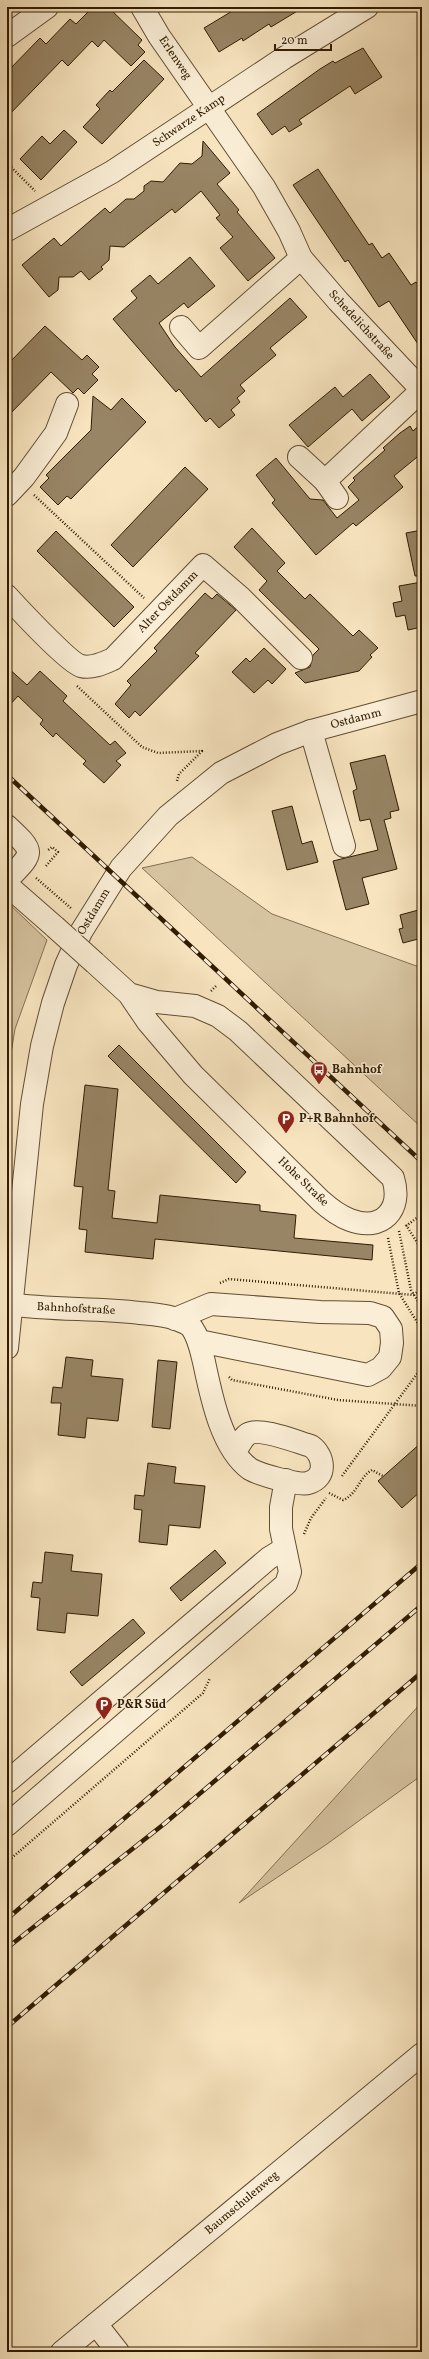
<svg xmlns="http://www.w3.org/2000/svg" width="429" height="2359" font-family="Vollkorn,serif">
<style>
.green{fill:#d6c3a0;stroke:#837051}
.building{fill:#988565;stroke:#301c02}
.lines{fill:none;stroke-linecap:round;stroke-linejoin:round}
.minor-casing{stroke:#624e32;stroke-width:24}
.path{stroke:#301c02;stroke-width:2.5;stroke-dasharray:1 2;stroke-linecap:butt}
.minor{stroke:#faeed6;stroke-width:22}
.rail-casing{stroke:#301c02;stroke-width:4.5}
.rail{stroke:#faeed6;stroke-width:3;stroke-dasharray:9;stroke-linecap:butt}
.minor-bridge-casing{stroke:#624e32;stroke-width:24;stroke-linecap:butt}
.minor-bridge{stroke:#faeed6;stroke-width:22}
.labels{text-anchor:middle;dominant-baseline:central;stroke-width:3;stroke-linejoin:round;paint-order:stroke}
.street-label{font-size:12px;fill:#301c02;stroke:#faeed6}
.poi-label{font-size:12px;font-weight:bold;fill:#301c02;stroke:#faeed6;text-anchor:start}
</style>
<rect width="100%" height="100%" fill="#f8e5c0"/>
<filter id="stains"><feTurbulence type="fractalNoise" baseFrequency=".005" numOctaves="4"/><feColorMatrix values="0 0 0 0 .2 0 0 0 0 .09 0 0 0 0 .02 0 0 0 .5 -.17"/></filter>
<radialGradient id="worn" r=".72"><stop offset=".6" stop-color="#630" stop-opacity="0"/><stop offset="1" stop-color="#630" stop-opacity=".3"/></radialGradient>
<g class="green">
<polygon points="192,857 272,914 422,968 422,1128 142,868"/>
<polygon points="7,902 47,940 15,1029 7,1078"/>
<polygon points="422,1702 422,1775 327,1844 239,1903"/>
</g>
<g class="building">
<polygon points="93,7 108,7 142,40 138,45 145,52 131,66 104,40 98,47 92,41 68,66 62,60 7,117 7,72 40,38 46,44 70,19 76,24"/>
<polygon points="239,7 304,7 271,27 269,24 243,41 242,38 219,52 204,28"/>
<polygon points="363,48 382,77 355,94 350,86 299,120 302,124 289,132 285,126 272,135 257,114 320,69 333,61 335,63"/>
<polygon points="144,60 164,79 102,144 83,127 100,109 96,105 110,90 112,92"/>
<polygon points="64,130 77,142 41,180 20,159 42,136 50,144"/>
<polygon points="203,141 230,173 217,184 239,210 237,212 275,258 248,281 220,248 233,237 216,218 220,215 201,191 175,213 172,209 124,247 110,246 109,260 101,267 103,269 89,280 81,271 73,277 59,277 58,290 49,297 22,265 54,238 61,246 105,208 110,213 126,199 134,199 144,191 144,186 151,181 163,182 180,163 192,164 202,156"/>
<polygon points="318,169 369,245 372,243 382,258 389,253 411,285 416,282 422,290 422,350 389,301 379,307 348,260 345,262 293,185"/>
<polygon points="190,257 215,286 188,308 184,303 159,323 175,347 201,377 290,298 307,317 270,348 276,355 240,385 245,391 237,398 240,402 231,410 235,415 219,428 210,418 206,422 179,389 176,392 113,319 137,298 131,291 150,275 158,284"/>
<polygon points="45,326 82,360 87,355 99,367 92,374 98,380 84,394 78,388 73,393 51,372 7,417 7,365"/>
<polygon points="370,374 390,397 362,421 352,409 308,447 289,425 335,387 343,397"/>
<polygon points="93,396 111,410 122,398 146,422 71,499 67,496 58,505 40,487 49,478 46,475 91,430"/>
<polygon points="422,423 422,453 394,476 403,487 356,526 353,523 316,555 272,503 275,500 256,475 276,458 310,499 323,500 337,518 359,500 348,487 355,480 353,478 385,450 383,448 400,433 410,426 413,431"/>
<polygon points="185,467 208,489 133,567 111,545"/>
<polygon points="252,528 285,563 277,571 305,599 310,594 353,636 359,630 378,648 370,655 372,657 359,671 305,683 295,673 310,667 313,655 319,649 259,590 267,581 234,547"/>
<polygon points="422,530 422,576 415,576 406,533"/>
<polygon points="56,531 134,607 114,627 37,551"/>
<polygon points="422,582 422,627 408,630 405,615 396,617 393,603 402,601 399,586"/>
<polygon points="205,593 212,599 217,594 236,610 195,653 199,656 140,716 135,711 129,718 115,704 131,685 127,681 157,651 154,648"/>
<polygon points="264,648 286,669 272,684 268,680 254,693 232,672 246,658 250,662"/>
<polygon points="7,667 27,685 40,671 67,696 63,701 110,745 115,741 126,753 116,761 121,765 104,783 83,764 86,761 56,733 53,737 40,724 43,720 18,696 7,708"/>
<polygon points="385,755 399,810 390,812 391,818 384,820 397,869 362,878 369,904 346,910 333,861 378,850 370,819 360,821 353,791 357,789 350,763"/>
<polygon points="292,806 302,844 312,841 318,862 287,870 272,811"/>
<polygon points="422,909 422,938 403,943 399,929 403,928 400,915"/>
<polygon points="119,1045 246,1172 236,1183 108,1056"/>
<polygon points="85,1085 118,1089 108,1190 115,1191 112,1218 157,1223 160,1195 260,1205 260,1211 296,1215 294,1238 373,1245 372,1260 155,1239 153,1259 85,1252 87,1230 79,1229 83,1187 74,1186"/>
<polygon points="66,1357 93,1360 91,1376 123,1379 118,1421 87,1418 85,1438 58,1435 61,1403 51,1403 53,1387 62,1388"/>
<polygon points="158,1360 177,1362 170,1429 152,1427"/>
<polygon points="422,1442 422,1490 402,1508 378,1481"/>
<polygon points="148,1463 176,1467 174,1483 205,1486 200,1528 169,1525 167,1545 139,1542 142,1510 134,1509 135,1495 144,1496"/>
<polygon points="215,1550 226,1563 181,1601 170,1588"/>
<polygon points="45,1552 73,1555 71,1571 102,1574 98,1616 67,1613 65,1633 37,1630 40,1598 31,1597 33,1582 42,1583"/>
<polygon points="133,1619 145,1633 82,1686 70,1672"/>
</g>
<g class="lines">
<defs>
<g id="minor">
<polyline points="142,7 159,36 264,187 289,231 301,258 338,301 422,390"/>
<polyline points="7,36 47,7"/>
<polyline points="7,230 112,172 284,58 367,7"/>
<polyline points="181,327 199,348 301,258"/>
<polyline points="299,457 325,481 337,498"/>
<polyline points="325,481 422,390"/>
<polyline points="7,495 24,477 56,433 67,404"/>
<path d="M7 596C18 608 69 663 81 666 92 669 104 663 113 659L203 565 240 597 301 658"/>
<polyline points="311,731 344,846"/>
<path d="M7 826C36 853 34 852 7 880"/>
<polyline points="7,885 55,927"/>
<path d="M95 963 129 994 148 1022 193 1075 321 1201C330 1209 339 1216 350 1220 382 1232 403 1210 393 1178L238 1031 218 1016 195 1006 157 1002 129 994"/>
<path d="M7 1304C51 1310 96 1308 140 1313 151 1314 166 1315 176 1319 181 1321 189 1324 192 1328 199 1338 201 1350 204 1362 211 1395 221 1448 250 1469 258 1474 299 1486 308 1483 328 1478 324 1455 311 1446 297 1442 260 1427 248 1434 242 1438 239 1446 235 1452"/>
<polyline points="175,1319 211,1304 320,1312 370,1313 383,1317 391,1329 392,1343 390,1357 381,1368 368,1375 199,1341"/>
<polyline points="7,1348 32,1104 42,1046 53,1003 66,965 81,932 121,868 168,816 221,773 277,744 311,731 422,701"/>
<polyline points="7,1782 269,1558 284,1549"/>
<polyline points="7,1825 286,1584 290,1572 281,1529 281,1507 286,1480"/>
<polyline points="96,2324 118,2352"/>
<polyline points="62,2352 422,2054"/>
</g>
</defs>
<use href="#minor" class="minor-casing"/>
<g class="path">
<polyline points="7,163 35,191"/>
<polyline points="34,495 144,598"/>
<polyline points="77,686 142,747 158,753 202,751 179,774 177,781"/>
<polyline points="46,866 58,852 52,847 47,851"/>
<polyline points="36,878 72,909"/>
<polyline points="211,991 216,986"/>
<polyline points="406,1225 422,1250"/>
<polyline points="406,1226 422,1214"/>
<polyline points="399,1231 411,1290 422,1308"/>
<polyline points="388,1238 399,1293 422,1330"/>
<polyline points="220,1283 229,1279 413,1295 422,1289"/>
<polyline points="229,1377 232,1380 338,1400 422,1406"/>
<polyline points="342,1476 422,1367"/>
<path d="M329 1493 343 1500C357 1495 359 1477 372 1470L383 1476"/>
<polyline points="304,1534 311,1518 326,1498"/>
<polyline points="7,1862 203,1693 210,1678"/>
</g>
<use href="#minor" class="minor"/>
<defs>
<g id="rail">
<polyline points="7,775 422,1162"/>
<polyline points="7,1919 422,1563"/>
<polyline points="7,1948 164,1824 422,1605"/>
<polyline points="7,2027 422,1672"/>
</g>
</defs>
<use href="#rail" class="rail-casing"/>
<use href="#rail" class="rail"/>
<defs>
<polyline id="minor-bridge" points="55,927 95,963"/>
</defs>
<use href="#minor-bridge" class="minor-bridge-casing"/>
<use href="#minor-bridge" class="minor-bridge"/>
</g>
<defs>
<symbol id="bus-pin" viewBox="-11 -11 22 30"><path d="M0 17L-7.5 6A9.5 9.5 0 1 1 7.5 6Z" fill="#8f2418" stroke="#faeed6"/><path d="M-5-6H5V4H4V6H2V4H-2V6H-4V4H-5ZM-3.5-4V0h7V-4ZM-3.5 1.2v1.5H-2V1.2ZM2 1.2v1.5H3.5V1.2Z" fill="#fff"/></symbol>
<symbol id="parking-pin" viewBox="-11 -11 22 30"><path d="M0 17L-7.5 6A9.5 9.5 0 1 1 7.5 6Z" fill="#8f2418" stroke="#faeed6"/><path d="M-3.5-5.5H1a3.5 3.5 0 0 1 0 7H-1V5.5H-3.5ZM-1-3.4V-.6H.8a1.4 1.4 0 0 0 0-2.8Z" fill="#fff"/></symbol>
</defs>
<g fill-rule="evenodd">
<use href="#bus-pin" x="309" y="1060" width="20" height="27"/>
<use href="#parking-pin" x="276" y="1109" width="20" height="27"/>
<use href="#parking-pin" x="94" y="1695" width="20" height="27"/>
</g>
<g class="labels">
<g class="street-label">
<text transform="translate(175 58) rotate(56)">Erlenweg</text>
<text transform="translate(189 121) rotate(-34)">Schwarze Kamp</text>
<text transform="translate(361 325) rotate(47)">Schedelichstraße</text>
<text transform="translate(168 602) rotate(-46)">Alter Ostdamm</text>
<text transform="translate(356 719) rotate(-15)">Ostdamm</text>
<text transform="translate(94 912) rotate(-59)">Ostdamm</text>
<text transform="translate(303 1182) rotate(44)">Hohe Straße</text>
<text transform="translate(76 1309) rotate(3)">Bahnhofstraße</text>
<text transform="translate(242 2203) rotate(-40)">Baumschulenweg</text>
</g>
<g class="poi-label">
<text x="332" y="1070">Bahnhof</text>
<text x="299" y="1119">P+R Bahnhof</text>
<text x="117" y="1705">P&amp;R Süd</text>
</g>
</g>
<rect width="429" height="2359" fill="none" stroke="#f8e5c0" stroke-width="24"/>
<rect x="8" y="8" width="413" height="2343" fill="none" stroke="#301c02" stroke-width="2"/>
<rect x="12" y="12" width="405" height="2335" fill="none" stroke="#301c02"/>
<path d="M275 44v6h56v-6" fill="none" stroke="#301c02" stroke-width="2"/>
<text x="281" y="44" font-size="12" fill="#301c02" stroke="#faeed6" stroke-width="3" paint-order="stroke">20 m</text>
<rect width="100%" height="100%" filter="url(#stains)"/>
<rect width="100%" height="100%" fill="url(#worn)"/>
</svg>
